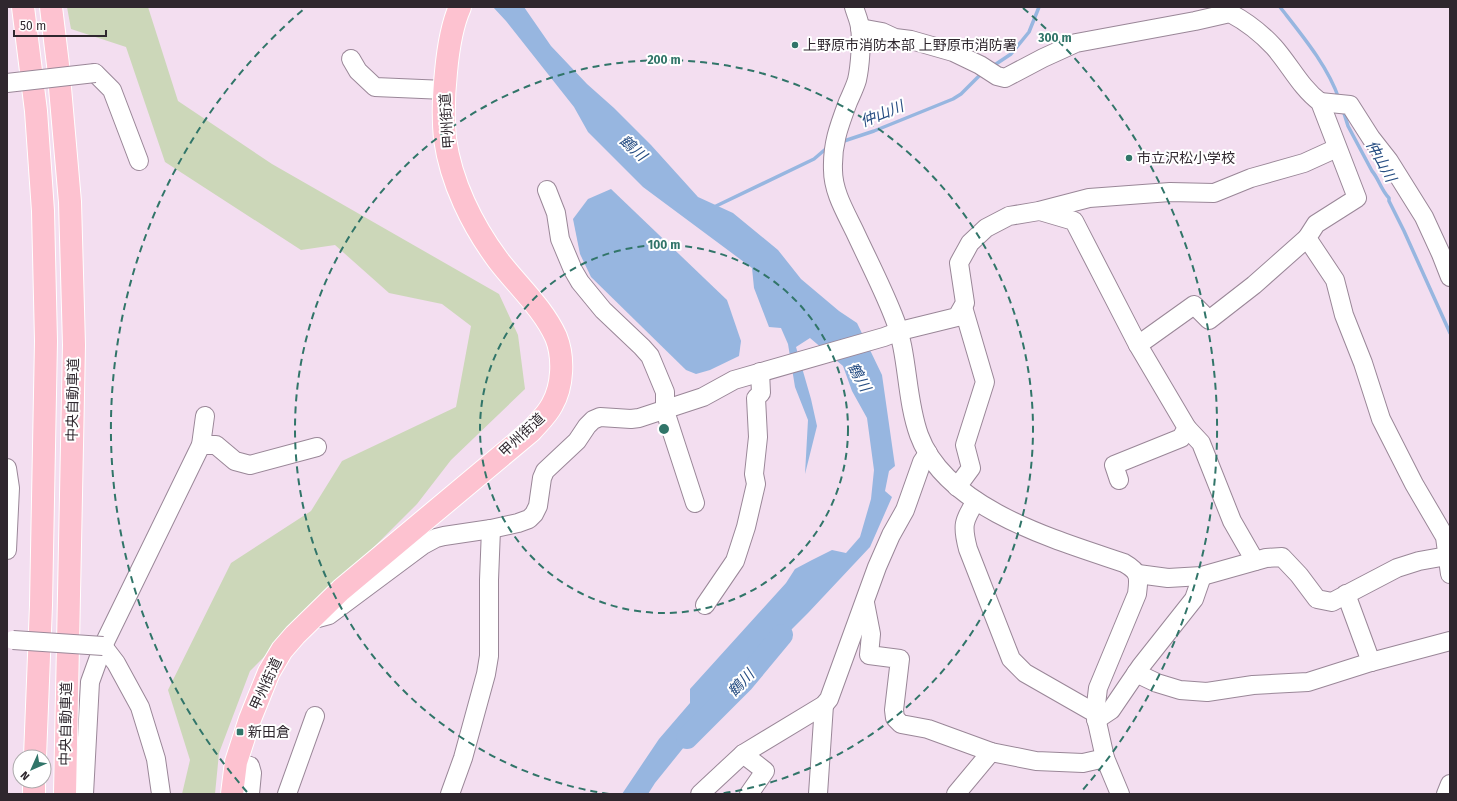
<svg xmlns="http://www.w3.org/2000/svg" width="1457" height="801" font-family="'Fira Sans','Noto Sans JP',sans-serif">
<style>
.green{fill:#ccd7b9}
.water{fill:#97b6e0}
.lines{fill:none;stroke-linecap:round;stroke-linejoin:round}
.stream{stroke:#97b6e0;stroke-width:3.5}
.river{stroke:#97b6e0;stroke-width:22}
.minor-casing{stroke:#9a8798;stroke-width:20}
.highway-casing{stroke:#fff;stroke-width:24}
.minor{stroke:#fff;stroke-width:18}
.highway{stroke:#fdc2d0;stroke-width:22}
.minor-bridge-casing{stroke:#9a8798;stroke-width:20;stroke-linecap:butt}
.minor-bridge{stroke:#fff;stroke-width:18}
.ring{fill:none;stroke:#317569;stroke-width:2;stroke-dasharray:7 5}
.poi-dot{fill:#317569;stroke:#fff;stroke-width:1.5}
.labels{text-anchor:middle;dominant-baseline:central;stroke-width:4;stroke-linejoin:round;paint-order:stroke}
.poi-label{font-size:14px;fill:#2f272e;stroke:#fff;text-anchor:start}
.street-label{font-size:14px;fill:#2f272e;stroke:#fff}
.water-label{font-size:15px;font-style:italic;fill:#274e83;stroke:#fff}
.centre{fill:#317569;stroke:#fff;stroke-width:2}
.ring-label{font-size:12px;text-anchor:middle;font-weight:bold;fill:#317569;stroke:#fff;stroke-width:4;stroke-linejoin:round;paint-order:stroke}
</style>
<rect width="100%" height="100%" fill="#f3def0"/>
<polygon class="green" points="67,7 148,7 178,101 272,164 499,294 518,335 525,389 451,460 417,504 250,671 219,753 215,794 182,794 190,760 168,690 231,563 311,511 342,461 456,407 471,326 442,304 389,293 335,245 301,250 165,162 126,47 71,29"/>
<g class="water">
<polygon points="493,7 524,7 551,46 587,84 614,108 651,145 698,197 733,213 778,250 801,279 839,311 857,323 882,375 895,466 889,471 885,491 892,497 870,547 808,613 726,695 655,783 648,794 622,794 659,739 690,703 690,689 786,583 795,569 812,560 832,550 846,553 860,537 871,499 874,470 867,418 852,391 843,366 810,338 796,347 811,399 817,426 805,474 808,420 795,387 788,344 781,328 769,327 754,288 752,268 643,187 588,132 574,107 506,21"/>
<polygon points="611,189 727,300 741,341 739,356 710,370 696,374 686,370 591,277 580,254 573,219 588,199"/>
</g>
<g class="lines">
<g class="stream">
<path d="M1280 7C1301 34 1328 66 1339 99"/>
<polyline points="993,66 1011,54 1029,32 1039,7"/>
<path d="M1343 110 1348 126 1372 171C1379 179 1381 190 1389 198V201L1404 231 1450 333"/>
<polyline points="841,142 874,131 953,99 961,94 983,72"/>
<polyline points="714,207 814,159 828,147"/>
</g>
<polyline class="river" points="687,738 743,682 782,635"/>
<defs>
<g id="minor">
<path d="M854 7C856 14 859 20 860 27 862 40 860 67 857 80 855 87 851 95 848 102 839 126 832 144 833 170 833 192 846 213 855 232 868 260 882 287 893 315 909 353 905 396 919 435 946 509 1056 540 1124 563 1140 572 1139 577 1137 594L1098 688 1095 713 1105 758 1120 794"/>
<path d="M860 28 882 32 895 38 911 40 953 52 980 65 997 76 1005 78 1043 58 1076 43 1195 21 1230 13C1247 22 1261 33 1274 47 1290 65 1301 88 1320 102L1357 198 1316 224 1307 238 1335 280 1344 315 1363 363 1381 419 1414 484 1445 537 1450 574"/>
<polyline points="351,59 358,71 375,87 445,90"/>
<polyline points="95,73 112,90 139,161"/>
<polyline points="1320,102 1350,105 1371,138 1389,161 1424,217 1441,254 1450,277"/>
<polyline points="547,190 556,213 560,239 573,270 580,282 603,310 642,347 650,356 665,392 665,411 695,503"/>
<polyline points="1040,211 1074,221 1138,345 1187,428 1181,438 1114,465 1119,480"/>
<polyline points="1138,345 1194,305 1209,320 1254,285 1307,238"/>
<polyline points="1187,428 1201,443 1232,521 1255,561"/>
<polyline points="201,445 216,445 235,461 250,465 317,447"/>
<polyline points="7,468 10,488 7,550"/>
<polyline points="957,487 971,468 965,445 985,382 963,307"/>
<path d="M976 501C963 521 962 526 968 549L1011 659 1025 673 1095 713"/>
<polyline points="1138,574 1168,578 1202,576 1266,558 1282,557 1299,575 1317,599 1332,602 1397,568 1419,561 1447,556"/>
<polyline points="1346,594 1371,662"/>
<polyline points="865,603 871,634 869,655 900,659 894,710 895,718 901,724 928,729 991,752 1036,761 1083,763 1105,758"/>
<polyline points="705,605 735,561 746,527 756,484 754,474 758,437 756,398 761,393 760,372"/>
<polyline points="318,618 329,615 423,545 436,538 444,536 491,529 518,523 529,519 534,514 538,506 542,478 545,471 577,441 587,426 593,420 600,417 631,419 639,418 703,397 734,380 884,337 900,331 957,317 965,303 959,263 970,243 986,228 1009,216 1039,211 1089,198 1170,192 1214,193 1251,178 1304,163 1337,148"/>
<polyline points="103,646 116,663 140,707 156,759 161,794"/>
<polyline points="1136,673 1157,683 1180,690 1207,692 1253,685 1308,682 1371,662 1450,641"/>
<polyline points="1096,720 1111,710 1141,666 1194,599 1202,576"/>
<polyline points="743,754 765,771 749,794"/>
<polyline points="236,762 250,766 252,773 250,794"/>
<polyline points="84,794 90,682 103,646 201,445 205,416"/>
<polyline points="287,794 315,716"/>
<polyline points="450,794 463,758 486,674 489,656 489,580 491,529"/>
<polyline points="700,794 743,754 824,705 829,699 877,567 891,535 905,510 922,462 928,453"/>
<polyline points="818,794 824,705"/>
<polyline points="956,794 991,752"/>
<polyline points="1446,794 1450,784"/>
</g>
<g id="highway">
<polyline points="23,7 36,111 43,211 46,341 41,605 35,757"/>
<polyline points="51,7 58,65 70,202 74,345 65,794"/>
<polyline points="34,794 34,781"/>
<path d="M232 794 236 762 250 719 269 672 282 650 295 635 341 590 531 431C538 423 547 415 552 405 563 386 564 357 556 337 543 308 517 285 498 260 472 225 451 182 445 139 443 119 444 91 446 72 448 50 451 27 460 7"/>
</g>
</defs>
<use href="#minor" class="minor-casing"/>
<use href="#highway" class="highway-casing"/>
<use href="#minor" class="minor"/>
<use href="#highway" class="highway"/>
<defs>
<g id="minor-bridge">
<polyline points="7,83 95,73"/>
<polyline points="13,640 103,646"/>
</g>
</defs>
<use href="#minor-bridge" class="minor-bridge-casing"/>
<use href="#minor-bridge" class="minor-bridge"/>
</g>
<g class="ring">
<circle cx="664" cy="429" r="184"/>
<path d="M609 794A369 369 0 1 1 719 794"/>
<path d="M247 792A553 553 0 0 1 305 8M1023 8A553 553 0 0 1 1081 792"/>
</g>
<g class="poi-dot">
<circle cx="795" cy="45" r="4"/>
<circle cx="1129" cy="158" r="4"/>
<rect x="236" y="728" width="8" height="8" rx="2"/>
</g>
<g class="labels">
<g class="poi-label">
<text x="803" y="45">上野原市消防本部 上野原市消防署</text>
<text x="1137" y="158">市立沢松小学校</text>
<text x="248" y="732">新田倉</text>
</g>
<g class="street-label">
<text transform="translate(447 121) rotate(-94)">甲州街道</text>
<text transform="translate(73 400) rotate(-89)">中央自動車道</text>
<text transform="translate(522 435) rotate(-43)">甲州街道</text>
<text transform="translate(266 684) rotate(-65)">甲州街道</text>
<text transform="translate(66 724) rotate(-89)">中央自動車道</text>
</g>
<g class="water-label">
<text transform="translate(882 114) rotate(-22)">仲山川</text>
<text transform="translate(633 148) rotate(42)">鶴川</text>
<text transform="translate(1381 161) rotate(61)">仲山川</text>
<text transform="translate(859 377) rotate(61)">鶴川</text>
<text transform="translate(741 683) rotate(-47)">鶴川</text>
</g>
</g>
<circle cx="664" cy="429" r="6" class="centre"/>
<g class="ring-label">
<text x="1055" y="42">300 m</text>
<text x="664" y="64">200 m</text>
<text x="664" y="249">100 m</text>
</g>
<rect width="1457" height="801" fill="none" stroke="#2f272e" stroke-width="16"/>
<g transform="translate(32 769) rotate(225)"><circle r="19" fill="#ffffff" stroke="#aca9ab"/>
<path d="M0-3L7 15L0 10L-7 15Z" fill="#317569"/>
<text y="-6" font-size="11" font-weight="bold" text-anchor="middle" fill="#2f272e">N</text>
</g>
<path d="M14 30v6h92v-6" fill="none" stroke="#2f272e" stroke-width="2"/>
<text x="20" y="30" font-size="12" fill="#2f272e" stroke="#ffffff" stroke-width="3" paint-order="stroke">50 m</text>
</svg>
